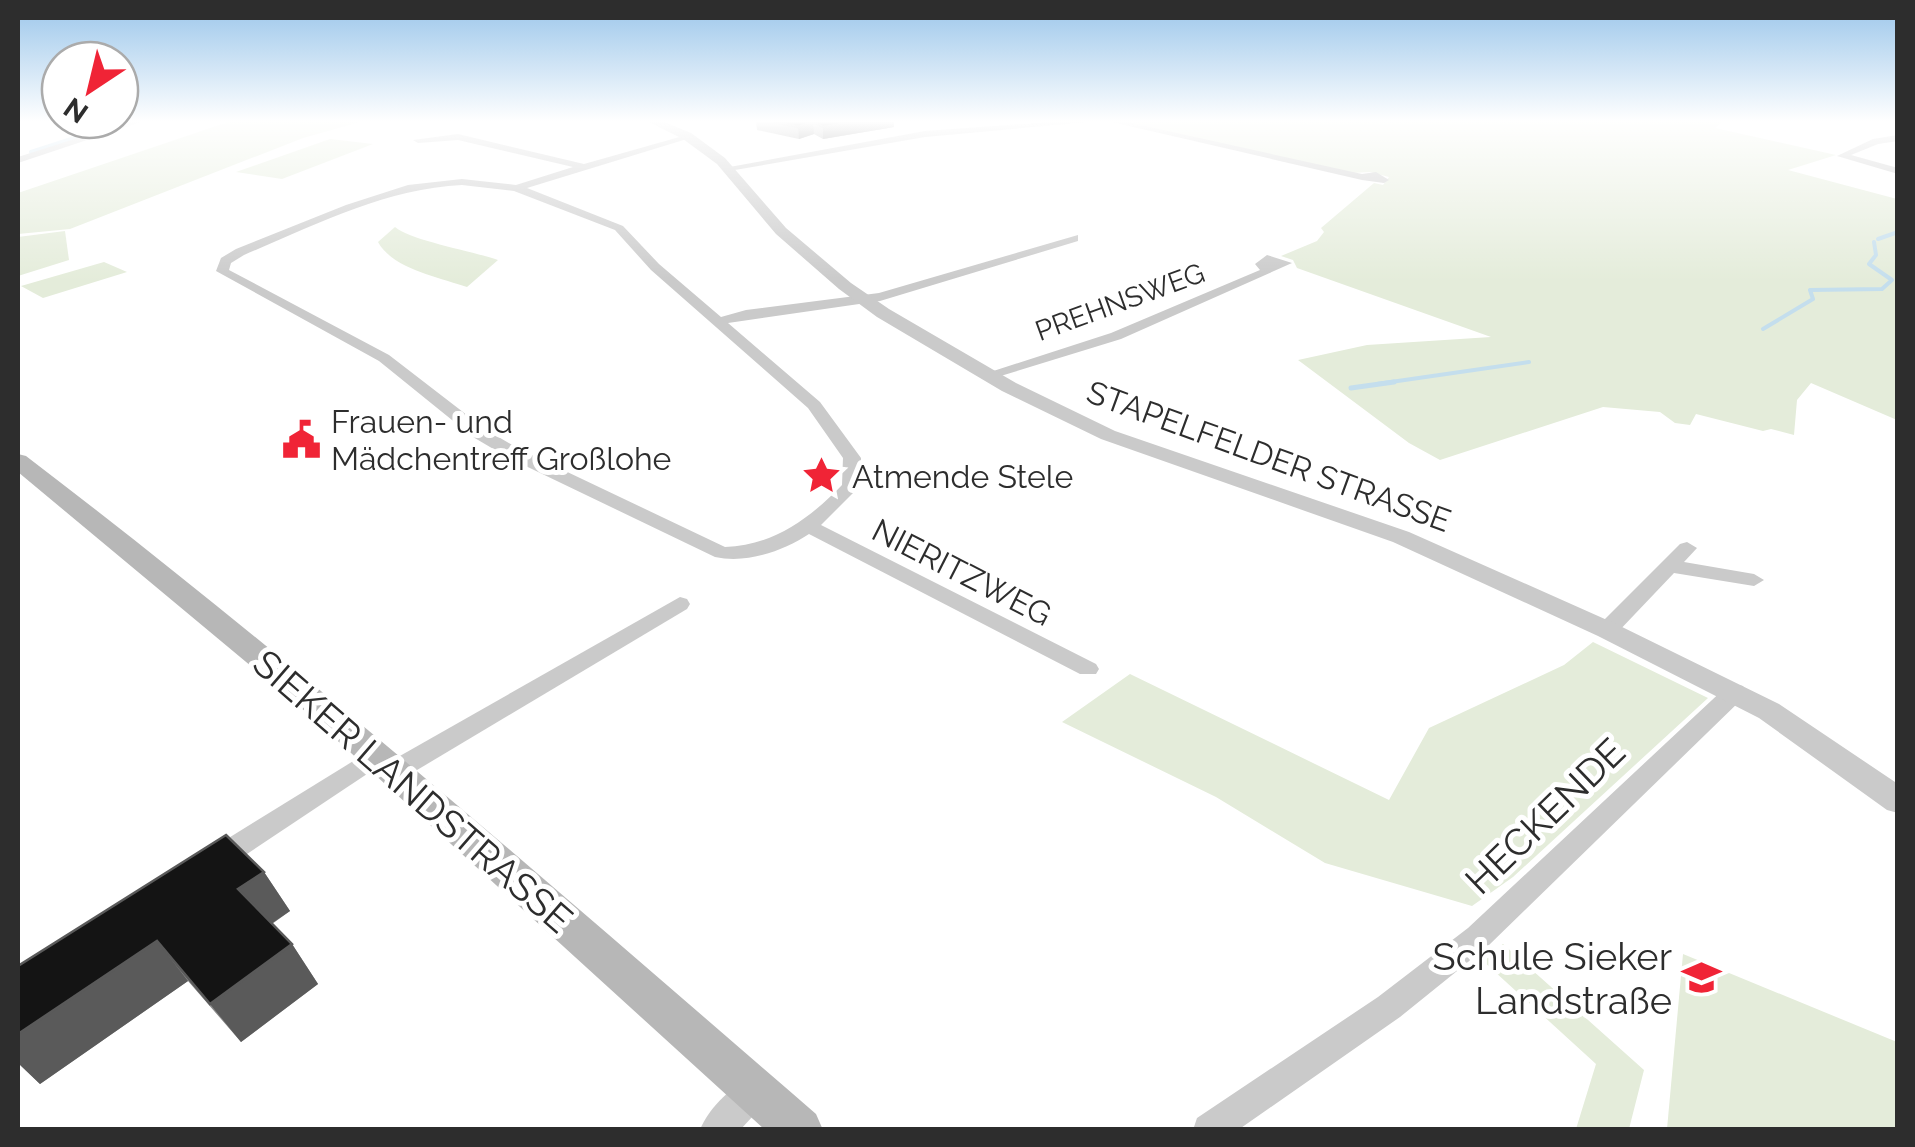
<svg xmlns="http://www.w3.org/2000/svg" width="1915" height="1147" font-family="Raleway,sans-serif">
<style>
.green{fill:#e4ecda}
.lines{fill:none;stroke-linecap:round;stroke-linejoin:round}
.stream-far1{stroke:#c4deed;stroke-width:4}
.stream{stroke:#c4deed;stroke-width:5}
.minor{fill:#cacaca;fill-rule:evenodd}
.tertiary{fill:#cacaca;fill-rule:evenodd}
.secondary{fill:#b7b7b7;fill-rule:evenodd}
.wall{fill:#8a8a8a}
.shaded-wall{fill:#5a5a5a}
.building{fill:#141414;stroke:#5a5a5a;stroke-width:2.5}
.labels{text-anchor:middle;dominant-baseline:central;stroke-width:10;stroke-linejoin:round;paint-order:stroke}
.far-street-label{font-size:28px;fill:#2d2d2d;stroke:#fff}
.poi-label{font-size:32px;fill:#2d2d2d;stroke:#fff;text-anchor:start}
.street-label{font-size:32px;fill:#2d2d2d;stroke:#fff}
.near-street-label{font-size:38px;fill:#2d2d2d;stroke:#fff}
.near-poi-label{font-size:38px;fill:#2d2d2d;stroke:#fff;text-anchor:end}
</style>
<rect width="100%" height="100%" fill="#fff"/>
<g class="green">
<polygon points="228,122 360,122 303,138 70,229 18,234 18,193"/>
<polygon points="1133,122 1723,122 1715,128 1836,155 1788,170 1897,199 1897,420 1811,383 1797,400 1794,435 1771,429 1763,431 1696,414 1690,425 1675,423 1660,412 1603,407 1440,460 1409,443 1298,360 1367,345 1491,337 1297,268 1293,260 1281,256 1317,241 1324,232 1321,228 1374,183 1383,185 1389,177 1370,172 1352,173 1128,126"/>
<polygon points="330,139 373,144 282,179 236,172"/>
<path d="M395 227C409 240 472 251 498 260L467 287C438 277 393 269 378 242Z"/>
<polygon points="65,231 69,260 18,276 18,237"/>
<polygon points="104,262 127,272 43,298 21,286"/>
<polygon points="1593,642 1708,698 1513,877 1472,906 1325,863 1216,797 1062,722 1130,674 1389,800 1429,728 1564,665"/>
<polygon points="1503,944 1644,1070 1629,1129 1576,1129 1596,1064 1482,960"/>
<polygon points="1683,954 1897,1042 1897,1129 1667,1129"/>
</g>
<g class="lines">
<g class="stream-far1">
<polyline points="113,126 126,122"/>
<polyline points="31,152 93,132"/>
<polyline points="1878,239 1898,232"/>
<polyline points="1763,329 1813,299 1810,290 1882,289 1892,280 1869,264 1876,255 1874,242"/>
<polyline points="1377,384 1529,362"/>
</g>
<polyline class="stream" points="1351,388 1394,382"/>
<g class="minor">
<polygon points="128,122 141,122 18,163 18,157"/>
<polygon points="1051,122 1087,122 925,137 729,171 724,168 925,131"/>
<polygon points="1112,122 1127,122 1362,174 1376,172 1389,180 1384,183 1362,180"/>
<path d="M458 134 584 164 690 134V138L527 188 623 226 659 264 721 317 746 310 879 293 1078 235V241L880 301 728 323 820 402 861 458 860 486 821 525 1096 664 1099 669 1096 674H1080L809 534C783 551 747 564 715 557L507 457 473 437 379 361 216 271 221 258 236 249 346 205 408 185 462 179 516 185 573 167 458 140 418 143 413 140ZM462 185 514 191 615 230 651 270 808 408 843 458 842 485C809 519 774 545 725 547L519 449 485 429 389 355 229 270 231 263 244 255C315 225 384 189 462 185Z"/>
<polygon points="1898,135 1898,141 1878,144 1851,155 1898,168 1898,174 1837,156 1873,139"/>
<polygon points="1267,255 1292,263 1121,339 994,378 989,380 981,375 1111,333 1260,270 1255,264"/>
<polygon points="1687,542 1697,548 1684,562 1754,574 1764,580 1754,586 1674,573 1615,635 1599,635 1596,630 1599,625 1680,544"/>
<polygon points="680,597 687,599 690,604 687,609 402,779 393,781 384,779 381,772 384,765"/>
<polygon points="1735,684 1743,686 1746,692 1743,698 1488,946 1400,1017 1238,1130 1193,1130 1197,1118 1378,997 1468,928 1727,686"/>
<polygon points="376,747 385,750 388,756 385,762 226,868 216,871 206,868 203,860 206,852"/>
<path d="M756 1074 767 1079 772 1090 767 1101 740 1130H700C708 1108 735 1083 756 1074Z"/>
</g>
<polygon class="tertiary" points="649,122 664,122 691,133 725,158 786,228 851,283 889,309 1016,383 1115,431 1409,532 1616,624 1779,704 1898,784 1898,813 1887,810 1759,718 1598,636 1393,542 1101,439 1002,391 877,317 839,289 776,234 717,164 683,139"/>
<path class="secondary" d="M18 454 26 456C299 664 557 890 816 1114L823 1130H765L306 712 18 472Z"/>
</g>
<g class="wall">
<polygon points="756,122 894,122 894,127 823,139 814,134 799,139 757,130"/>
<polygon points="264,872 290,911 272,924 292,944 318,984 241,1042 188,981 40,1084 18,1063 18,966"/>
</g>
<g class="shaded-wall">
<polygon points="813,122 814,134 799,139 798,127"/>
<polygon points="854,122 894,122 894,127 823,139 823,127"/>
<polygon points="264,872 290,911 265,928 238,889"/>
<polygon points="157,941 188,981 40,1084 18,1063 18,1034"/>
<polygon points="292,944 318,984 241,1042 210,1004"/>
</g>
<g class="building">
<polygon points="774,122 854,122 823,127 813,122 798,127"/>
<polygon points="226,835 264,872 238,889 292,944 210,1004 157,941 18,1034 18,966"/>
</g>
<linearGradient id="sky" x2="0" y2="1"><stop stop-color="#99c5ea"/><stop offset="0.43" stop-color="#fff"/><stop offset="1" stop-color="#fff" stop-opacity="0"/></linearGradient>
<rect width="1915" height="282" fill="url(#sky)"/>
<defs>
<symbol id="civic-bare" viewBox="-9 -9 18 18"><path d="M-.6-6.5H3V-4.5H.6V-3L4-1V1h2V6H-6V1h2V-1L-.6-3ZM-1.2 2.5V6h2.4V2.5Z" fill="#f02436" stroke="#fff" stroke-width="2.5" paint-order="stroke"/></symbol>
<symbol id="sight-bare" viewBox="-9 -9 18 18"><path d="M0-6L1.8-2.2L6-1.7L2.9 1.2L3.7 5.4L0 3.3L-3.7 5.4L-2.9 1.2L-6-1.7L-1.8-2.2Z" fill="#f02436" stroke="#fff" stroke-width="2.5" paint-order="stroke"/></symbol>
<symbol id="school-bare" viewBox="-9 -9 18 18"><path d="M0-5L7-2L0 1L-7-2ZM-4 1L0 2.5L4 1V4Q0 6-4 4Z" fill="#f02436" stroke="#fff" stroke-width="2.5" paint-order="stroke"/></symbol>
</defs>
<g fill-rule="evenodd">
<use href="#civic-bare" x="274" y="412" width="55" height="55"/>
<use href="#sight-bare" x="794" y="448" width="55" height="55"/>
<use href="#school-bare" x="1674" y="950" width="55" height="55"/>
</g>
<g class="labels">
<g class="far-street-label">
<text transform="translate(1120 302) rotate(-20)">PREHNSWEG</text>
</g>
<g class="poi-label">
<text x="331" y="421">Frauen- und<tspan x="331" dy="37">Mädchentreff Großlohe</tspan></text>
<text x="852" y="476">Atmende Stele</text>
</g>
<g class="street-label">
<text transform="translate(1269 456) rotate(20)">STAPELFELDER STRASSE</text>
<text transform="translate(962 572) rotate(27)">NIERITZWEG</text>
</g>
<g class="near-street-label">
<text transform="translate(413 791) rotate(41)">SIEKER LANDSTRASSE</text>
<text transform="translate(1545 816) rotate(-44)">HECKENDE</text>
</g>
<g class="near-poi-label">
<text x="1672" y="956">Schule Sieker<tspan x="1672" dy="44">Landstraße</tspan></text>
</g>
</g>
<rect width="1915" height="1147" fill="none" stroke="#2d2d2d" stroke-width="40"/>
<g transform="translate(90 90) rotate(215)"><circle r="48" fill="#ffffff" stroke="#ababab" stroke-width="2.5"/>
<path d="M0-8L18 38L0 25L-18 38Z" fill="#f02436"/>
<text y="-15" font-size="28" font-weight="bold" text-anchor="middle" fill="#2d2d2d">N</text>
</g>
</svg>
